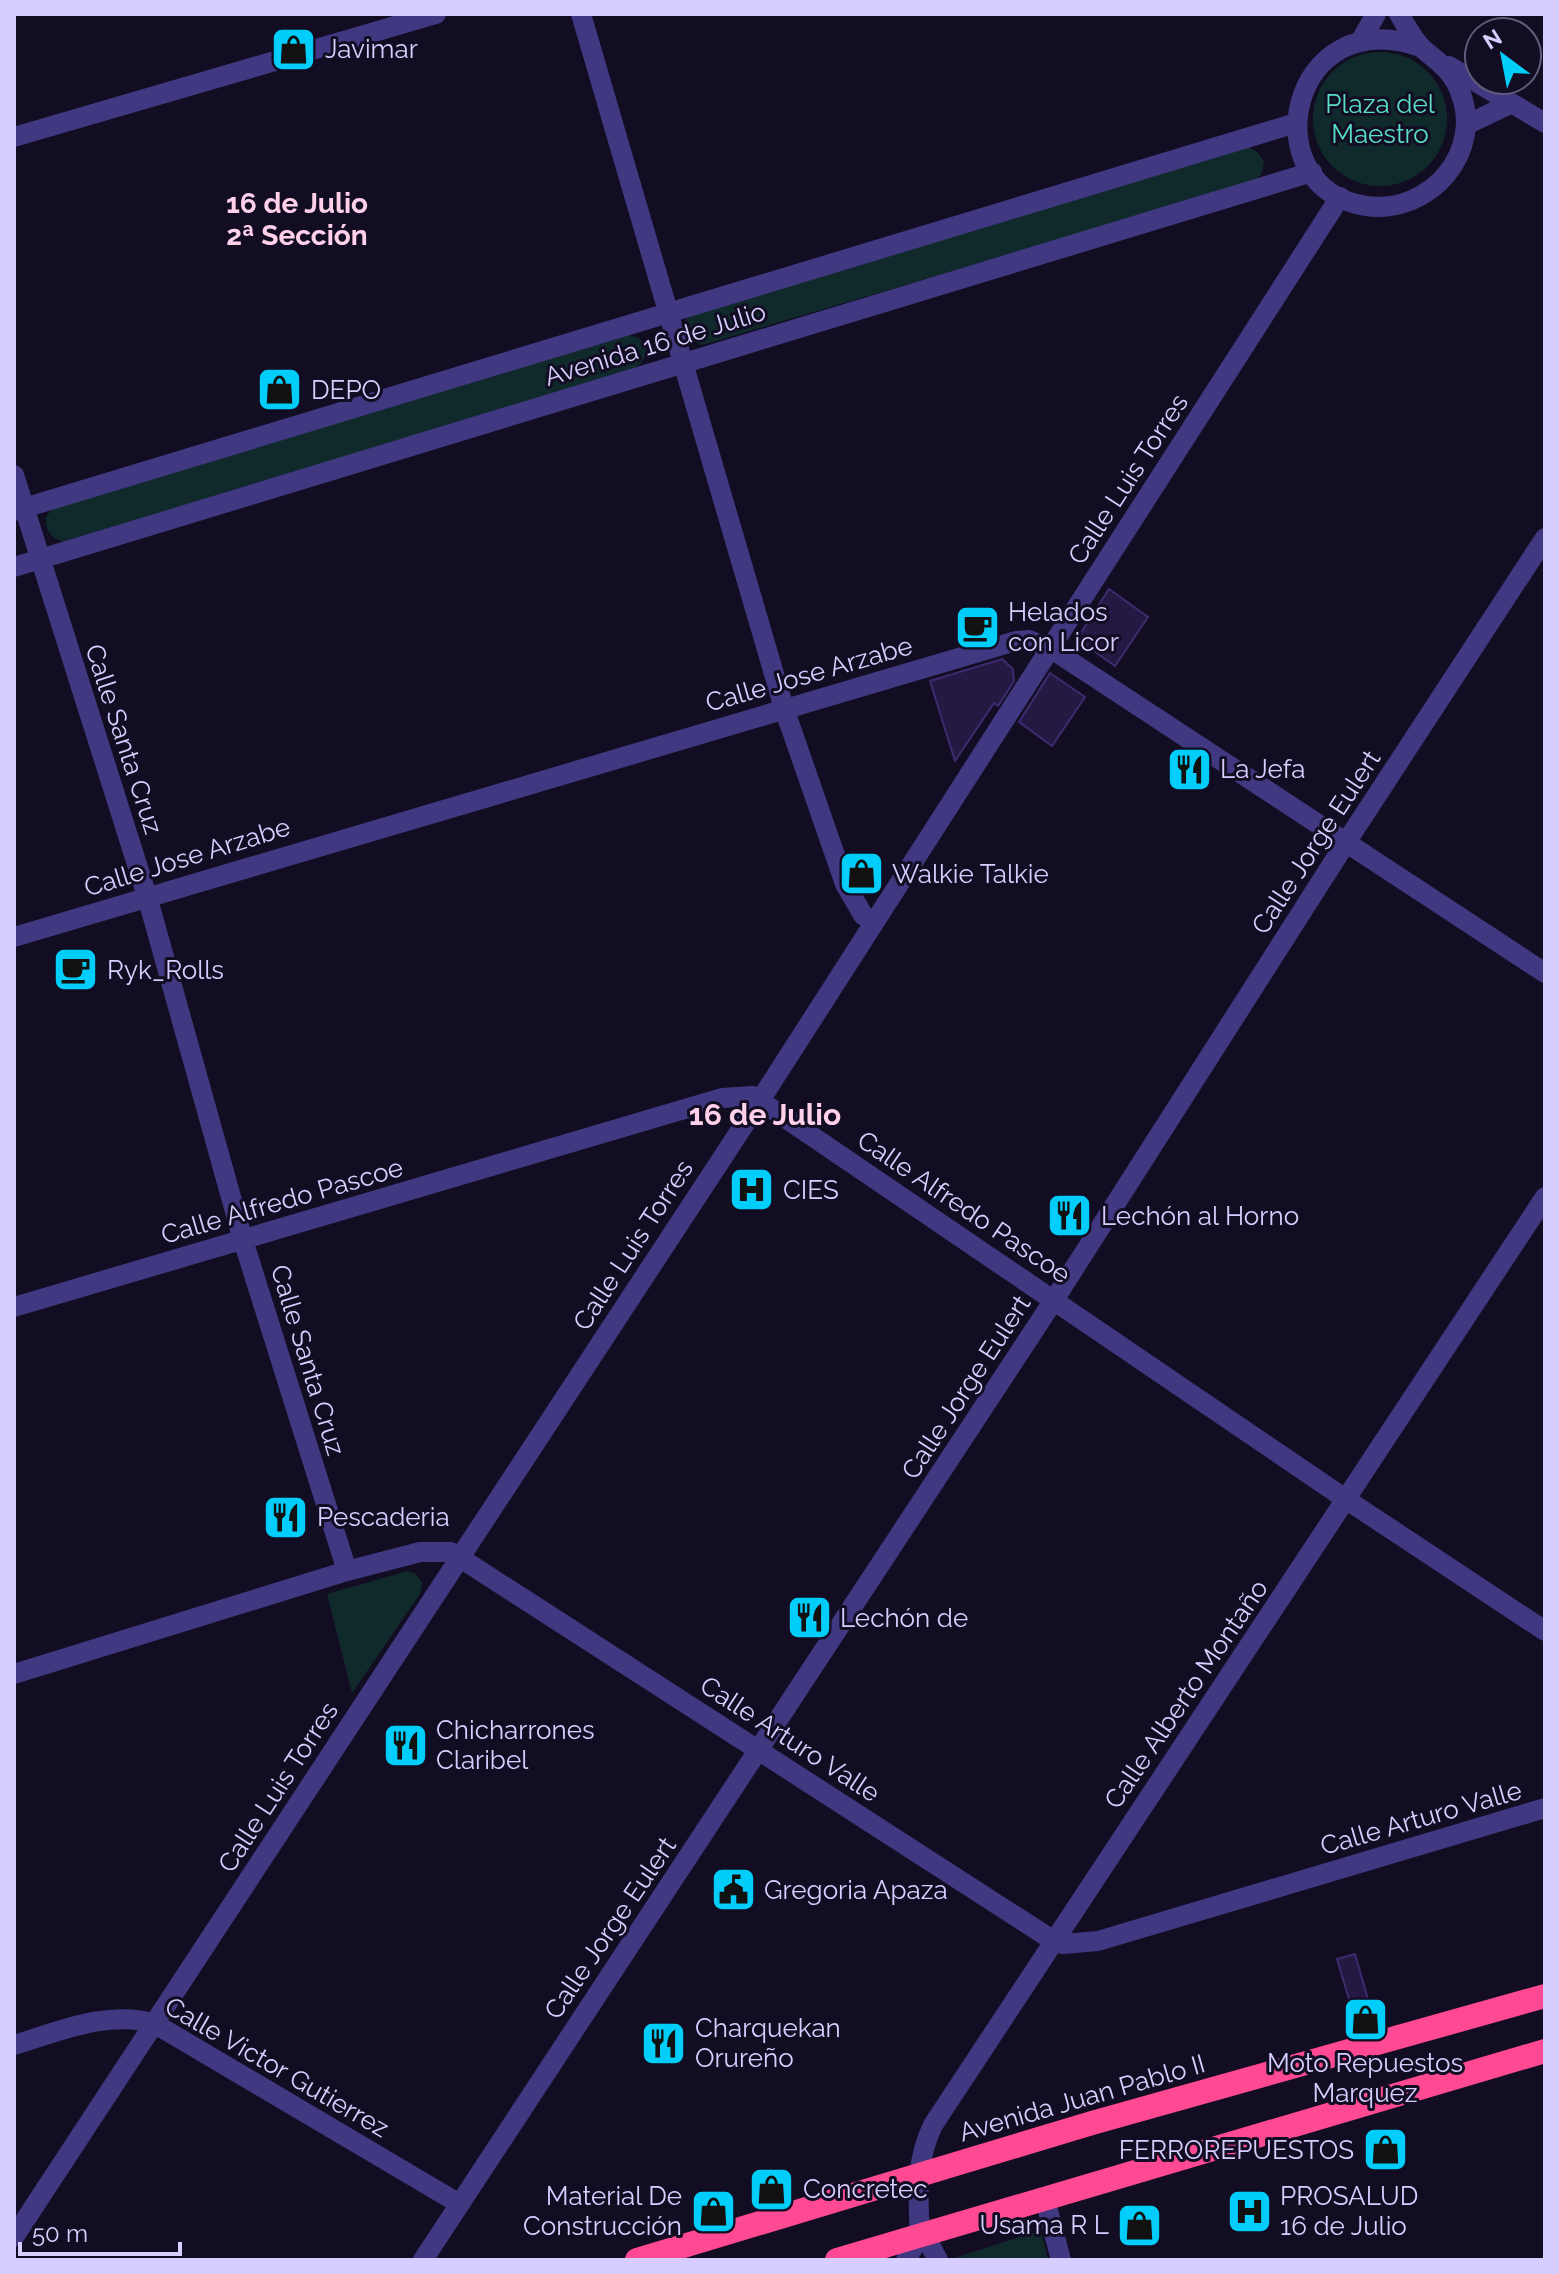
<svg xmlns="http://www.w3.org/2000/svg" width="1559" height="2274" font-family="Raleway,sans-serif">
<style>
.green{fill:#102a2c}
.building{fill:#251943;stroke:#3d2b6f;stroke-width:2}
.lines{fill:none;stroke-linecap:round;stroke-linejoin:round}
.minor{stroke:#403881;stroke-width:20}
.highway{stroke:#ff4993;stroke-width:24}
.labels{text-anchor:middle;dominant-baseline:central;stroke-width:6;stroke-linejoin:round;paint-order:stroke}
.poi-label{font-size:26px;fill:#d7ceff;stroke:#120d22;text-anchor:start}
.park-label{font-size:26px;fill:#59dfc8;stroke:#120d22}
.street-label{font-size:26px;fill:#d7ceff;stroke:#120d22}
.neighbourhood-label{font-size:28px;font-weight:bold;fill:#ffd0ea;stroke:#120d22}
.quarter-label{font-size:30px;font-weight:bold;fill:#ffd0ea;stroke:#120d22}
</style>
<rect width="100%" height="100%" fill="#120d22"/>
<g class="green">
<circle cx="1380" cy="119" r="67"/>
<polygon points="1247,146 1257,152 1264,161 1262,173 1255,182 702,345 690,340 684,330 686,319 693,312"/>
<path d="M628 335C651 339 652 357 633 369L62 542C49 537 45 529 46 516L54 508Z"/>
<polygon points="408,1571 416,1574 422,1583 420,1594 352,1693 327,1594"/>
<polygon points="1041,2230 1048,2260 951,2260 951,2259"/>
</g>
<g class="building">
<polygon points="1109,589 1148,617 1115,666 1077,639"/>
<polygon points="1002,659 1013,669 1014,681 998,706 994,703 955,761 930,681"/>
<polygon points="1050,673 1085,697 1052,746 1019,722"/>
<polygon points="1355,1954 1374,2020 1357,2026 1337,1959"/>
</g>
<g class="lines">
<g class="minor">
<polyline points="581,14 784,708 845,884 863,915 874,922"/>
<path d="M1399 14C1406 25 1413 40 1423 49 1437 61 1451 70 1459 89 1486 151 1430 215 1366 206 1251 189 1288 0 1421 47"/>
<polyline points="1361,40 1376,14"/>
<polyline points="1449,66 1545,123"/>
<polyline points="1466,125 1510,104"/>
<polyline points="14,137 436,14"/>
<polyline points="14,475 147,896 243,1240 347,1571"/>
<polyline points="14,511 1296,123"/>
<polyline points="14,567 1312,172"/>
<polyline points="14,937 1016,641 1029,640 1050,648 1545,973"/>
<polyline points="14,1307 722,1098 753,1096 1347,1500 1545,1631"/>
<polyline points="14,1674 347,1571 420,1552 451,1552 1054,1941 1063,1944 1098,1941 1545,1808"/>
<path d="M14 2045C57 2032 110 2009 155 2024L458 2203"/>
<polyline points="1045,2199 1061,2260"/>
<path d="M920 2236C918 2196 915 2162 933 2125L1545 1197"/>
<polyline points="920,2236 931,2247 938,2260"/>
<polyline points="14,2237 761,1099 1340,197"/>
<polyline points="423,2260 1054,1300 1347,841 1545,538"/>
<polyline points="906,2260 920,2236"/>
</g>
<g class="highway">
<polyline points="637,2260 1092,2123 1545,1996"/>
<polyline points="837,2260 1545,2051"/>
</g>
</g>
<defs>
<symbol id="shop-square" viewBox="-11 -11 22 22"><rect x="-9" y="-9" width="18" height="18" rx="4" fill="#00cdf9" stroke="#120d22"/><path d="M-5-2.5h2.3a2.7 3.5 0 0 1 5.4 0H5L5.5 6h-11ZM-1.5-2.5h3a1.5 2.3 0 0 0-3 0Z" fill="#111"/></symbol>
<symbol id="cafe-square" viewBox="-11 -11 22 22"><rect x="-9" y="-9" width="18" height="18" rx="4" fill="#00cdf9" stroke="#120d22"/><path d="M-5.5-4.5H6V0H3Q3 3.5 0 3.5H-2.5Q-5.5 3.5-5.5 0ZM3-3.2v2h1.7v-2ZM-6 4.5H4V6H-6Z" fill="#111"/></symbol>
<symbol id="restaurant-square" viewBox="-11 -11 22 22"><rect x="-9" y="-9" width="18" height="18" rx="4" fill="#00cdf9" stroke="#120d22"/><path d="M-5-6h1v4h1v-4h1v4h1v-4h1v5L-1.5 .5V6h-2V.5L-5-1ZM5-6V6H3V1.5H1.5Q1.5-4 5-6Z" fill="#111"/></symbol>
<symbol id="hospital-square" viewBox="-11 -11 22 22"><rect x="-9" y="-9" width="18" height="18" rx="4" fill="#00cdf9" stroke="#120d22"/><path d="M-5-5h3v3.5h4V-5h3V5h-3V1.5h-4V5h-3Z" fill="#111"/></symbol>
<symbol id="civic-square" viewBox="-11 -11 22 22"><rect x="-9" y="-9" width="18" height="18" rx="4" fill="#00cdf9" stroke="#120d22"/><path d="M-.6-6.5H3V-4.5H.6V-3L4-1V1h2V6H-6V1h2V-1L-.6-3ZM-1.2 2.5V6h2.4V2.5Z" fill="#111"/></symbol>
</defs>
<g fill-rule="evenodd">
<use href="#shop-square" x="268" y="24" width="51" height="51"/>
<use href="#shop-square" x="254" y="364" width="51" height="51"/>
<use href="#cafe-square" x="952" y="602" width="51" height="51"/>
<use href="#restaurant-square" x="1164" y="744" width="51" height="51"/>
<use href="#shop-square" x="836" y="848" width="51" height="51"/>
<use href="#cafe-square" x="50" y="944" width="51" height="51"/>
<use href="#hospital-square" x="726" y="1164" width="51" height="51"/>
<use href="#restaurant-square" x="1044" y="1190" width="51" height="51"/>
<use href="#restaurant-square" x="260" y="1492" width="51" height="51"/>
<use href="#restaurant-square" x="784" y="1592" width="51" height="51"/>
<use href="#restaurant-square" x="380" y="1720" width="51" height="51"/>
<use href="#civic-square" x="708" y="1864" width="51" height="51"/>
<use href="#shop-square" x="1340" y="1994" width="51" height="51"/>
<use href="#restaurant-square" x="638" y="2018" width="51" height="51"/>
<use href="#shop-square" x="1360" y="2124" width="51" height="51"/>
<use href="#shop-square" x="746" y="2164" width="51" height="51"/>
<use href="#shop-square" x="688" y="2186" width="51" height="51"/>
<use href="#hospital-square" x="1224" y="2186" width="51" height="51"/>
<use href="#shop-square" x="1114" y="2200" width="51" height="51"/>
</g>
<g class="labels">
<g class="poi-label">
<text x="325" y="49">Javimar</text>
<text x="311" y="390">DEPO</text>
<text x="1008" y="612">Helados<tspan x="1008" dy="30">con Licor</tspan></text>
<text x="1220" y="769">La Jefa</text>
<text x="892" y="874">Walkie Talkie</text>
<text x="107" y="970">Ryk_Rolls</text>
<text x="783" y="1190">CIES</text>
<text x="1101" y="1216">Lechón al Horno</text>
<text x="317" y="1517">Pescaderia</text>
<text x="840" y="1618">Lechón de</text>
<text x="436" y="1730">Chicharrones<tspan x="436" dy="30">Claribel</tspan></text>
<text x="764" y="1890">Gregoria Apaza</text>
<text x="695" y="2028">Charquekan<tspan x="695" dy="30">Orureño</tspan></text>
<text x="1365" y="2063" text-anchor="middle">Moto Repuestos<tspan x="1365" dy="30">Marquez</tspan></text>
<text x="1354" y="2150" text-anchor="end">FERROREPUESTOS</text>
<text x="803" y="2189">Concretec</text>
<text x="682" y="2196" text-anchor="end">Material De<tspan x="682" dy="30">Construcción</tspan></text>
<text x="1280" y="2196">PROSALUD<tspan x="1280" dy="30">16 de Julio</tspan></text>
<text x="1109" y="2225" text-anchor="end">Usama R L</text>
</g>
<g class="park-label">
<text x="1380" y="104">Plaza del<tspan x="1380" dy="30">Maestro</tspan></text>
</g>
<g class="street-label">
<text transform="translate(655 344) rotate(-17)">Avenida 16 de Julio</text>
<text transform="translate(1128 479) rotate(-57)">Calle Luis Torres</text>
<text transform="translate(809 674) rotate(-16)">Calle Jose Arzabe</text>
<text transform="translate(124 739) rotate(72)">Calle Santa Cruz</text>
<text transform="translate(1316 842) rotate(-57)">Calle Jorge Eulert</text>
<text transform="translate(187 857) rotate(-17)">Calle Jose Arzabe</text>
<text transform="translate(282 1201) rotate(-16)">Calle Alfredo Pascoe</text>
<text transform="translate(964 1207) rotate(34)">Calle Alfredo Pascoe</text>
<text transform="translate(633 1245) rotate(-57)">Calle Luis Torres</text>
<text transform="translate(308 1360) rotate(73)">Calle Santa Cruz</text>
<text transform="translate(966 1387) rotate(-57)">Calle Jorge Eulert</text>
<text transform="translate(1186 1694) rotate(-56)">Calle Alberto Montaño</text>
<text transform="translate(790 1739) rotate(33)">Calle Arturo Valle</text>
<text transform="translate(278 1787) rotate(-57)">Calle Luis Torres</text>
<text transform="translate(1421 1818) rotate(-16)">Calle Arturo Valle</text>
<text transform="translate(610 1928) rotate(-56)">Calle Jorge Eulert</text>
<text transform="translate(277 2067) rotate(30)">Calle Victor Gutierrez</text>
<text transform="translate(1082 2098) rotate(-16)">Avenida Juan Pablo II</text>
</g>
<g class="neighbourhood-label">
<text x="297" y="203">16 de Julio<tspan x="297" dy="32">2ª Sección</tspan></text>
</g>
<g class="quarter-label">
<text x="765" y="1114">16 de Julio</text>
</g>
</g>
<rect width="1559" height="2274" fill="none" stroke="#d7ceff" stroke-width="32"/>
<g transform="translate(1503 56) rotate(328)"><circle r="38" fill="#120d22" stroke="#615a7a" stroke-width="2"/>
<path d="M0-6L14 30L0 20L-14 30Z" fill="#00cdf9"/>
<text y="-12" font-size="22" font-weight="bold" text-anchor="middle" fill="#d7ceff">N</text>
</g>
<path d="M20 2242v12h160v-12" fill="none" stroke="#d7ceff" stroke-width="4"/>
<text x="32" y="2242" font-size="24" fill="#d7ceff" stroke="#120d22" stroke-width="6" paint-order="stroke">50 m</text>
</svg>
